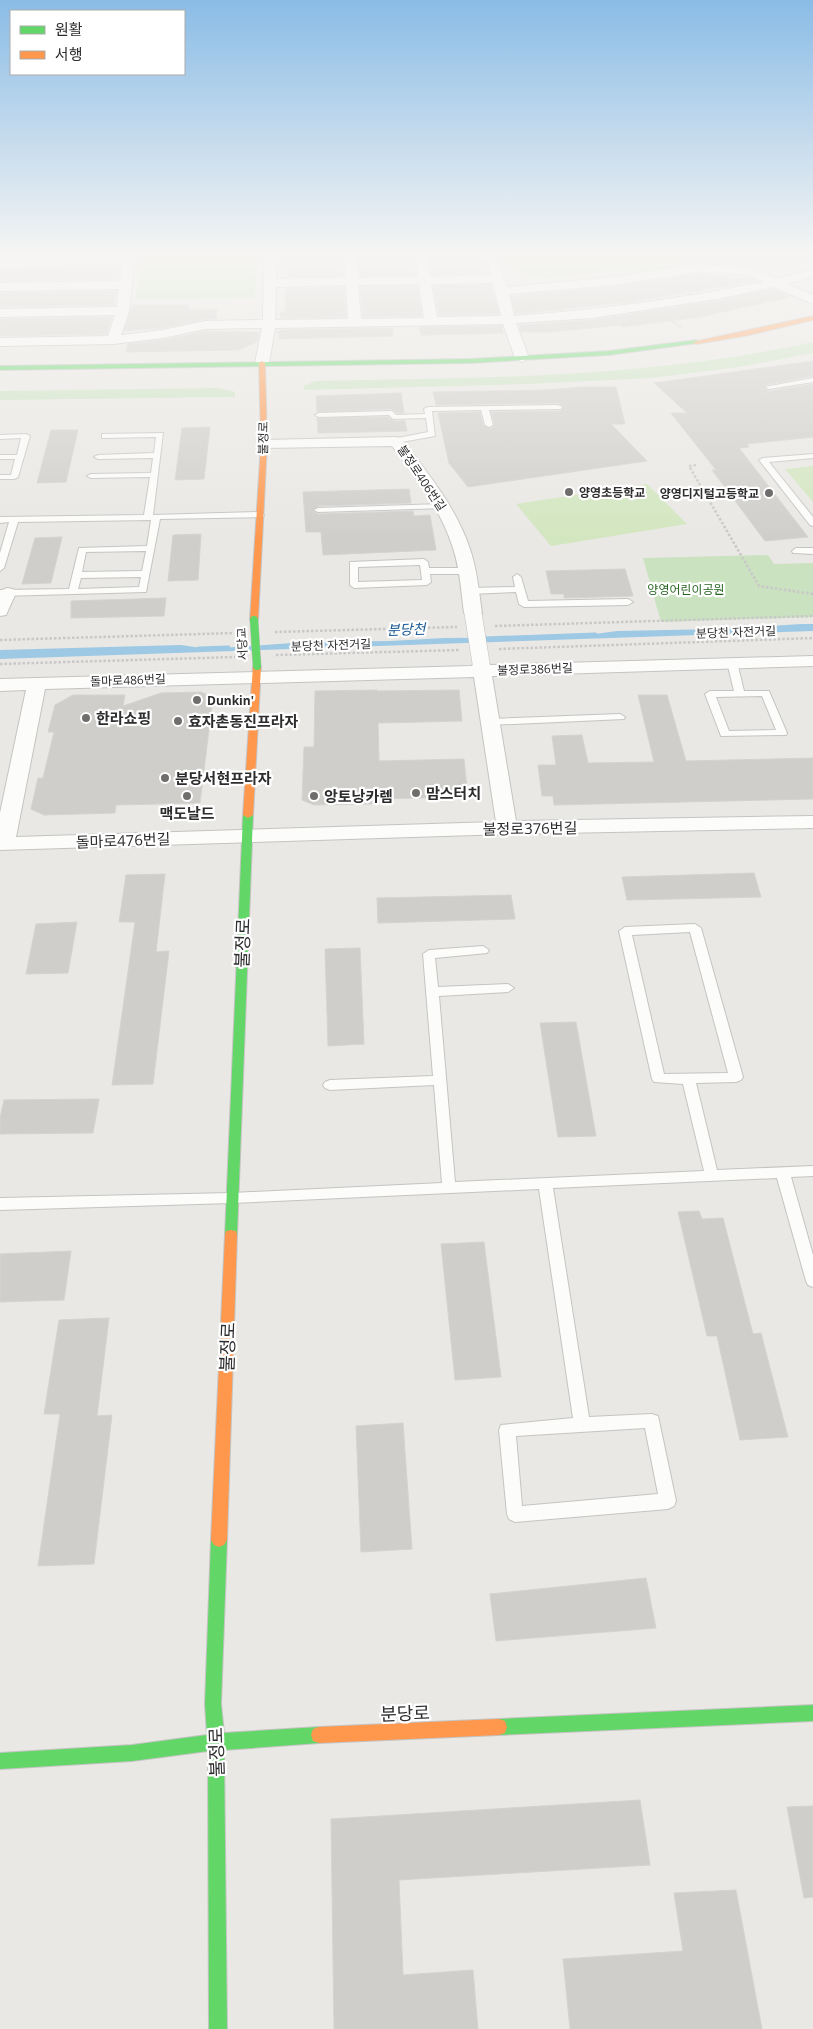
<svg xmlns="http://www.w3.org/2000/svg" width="813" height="2029" font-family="'Open Sans','Noto Sans KR',sans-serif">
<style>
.green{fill:#cae2c0}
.pitch{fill:#d2e6bf}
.water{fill:#9ec9e4}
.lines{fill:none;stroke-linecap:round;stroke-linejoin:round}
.stream{stroke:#9ec9e4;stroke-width:5}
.building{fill:#cfceca;stroke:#d5d3d0}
.lane-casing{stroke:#c4c4c3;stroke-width:2}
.street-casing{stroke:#c4c4c3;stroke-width:2}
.fast-casing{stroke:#c4c4c3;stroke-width:2}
.slow-casing{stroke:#c4c4c3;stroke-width:2}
.path-far1{stroke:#c8c8c8;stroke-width:2;stroke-dasharray:2 1;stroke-linecap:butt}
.path{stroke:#c8c8c8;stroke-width:2.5;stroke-dasharray:2.5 2;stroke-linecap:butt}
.lane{fill:#fcfcfb;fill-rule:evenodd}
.street{fill:#fcfcfb;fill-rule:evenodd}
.fast{fill:#63d668;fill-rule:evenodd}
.slow{fill:#ff974d;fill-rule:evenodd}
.street-bridge-casing{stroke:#c4c4c3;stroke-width:18;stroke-linecap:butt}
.fast-bridge-casing{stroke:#c4c4c3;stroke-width:9;stroke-linecap:butt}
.street-bridge{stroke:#fcfcfb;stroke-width:17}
.fast-bridge{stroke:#63d668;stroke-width:8}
.poi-dot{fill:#6f6e6d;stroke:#fff;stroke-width:2}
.labels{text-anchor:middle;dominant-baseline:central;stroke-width:4.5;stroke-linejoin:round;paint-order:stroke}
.far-street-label{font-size:12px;fill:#2d2d2d;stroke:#fff}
.far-poi-label{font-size:12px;font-weight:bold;fill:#2d2d2d;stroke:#fff;text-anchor:start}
.far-park-label{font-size:12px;fill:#276522;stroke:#fff}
.far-water-label{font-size:14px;font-style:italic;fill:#1a5993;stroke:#fff}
.poi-label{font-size:15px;font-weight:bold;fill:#2d2d2d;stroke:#fff;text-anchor:start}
.street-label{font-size:15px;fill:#2d2d2d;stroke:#fff}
.near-street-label{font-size:18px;fill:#2d2d2d;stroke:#fff}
</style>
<rect width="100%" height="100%" fill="#eae8e4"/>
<g class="green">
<polygon points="501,256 682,256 658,270 608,271 551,278 526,276"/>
<polygon points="257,259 255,298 135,299 141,261"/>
<path d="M813 342V353L739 367 652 378 529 384 304 390V386L315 381C482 378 649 378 813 342Z"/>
<polygon points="219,388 235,392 235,397 0,400 0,391"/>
<polygon points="768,555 774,564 813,563 813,617 661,622 643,558"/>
</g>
<g class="pitch">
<polygon points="813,466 813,502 785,469"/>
<polygon points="647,484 687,524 551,546 516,504"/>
</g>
<polygon class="water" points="801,624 813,624 813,631 0,659 0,650 181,645 208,649 306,642 390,641 444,638 573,637 617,631 719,629"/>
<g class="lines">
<g class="stream">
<polyline points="484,639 595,635"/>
<polyline points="199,649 228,648"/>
</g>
</g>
<g class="building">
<polygon points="342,256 344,276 287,277 288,257"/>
<polygon points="358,256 413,256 416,275 360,276"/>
<polygon points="429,256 483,257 488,273 432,275"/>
<polygon points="120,267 118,279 0,281 0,270"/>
<polygon points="698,274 725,276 733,280 748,277 757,281 638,301 515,314 511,296 615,287"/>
<polygon points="491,285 499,314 439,315 433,286"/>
<polygon points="417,286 422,316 363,317 360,287"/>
<polygon points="344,287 346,317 280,318 281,312 285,312 286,289"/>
<polygon points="773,289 790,297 700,317 622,327 620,325 551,332 521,332 519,325 592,320 722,300"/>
<polygon points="117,291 113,305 115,305 0,307 0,293"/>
<polygon points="132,305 189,305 188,310 217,309 216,319 205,319 163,328 124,331"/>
<polygon points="112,317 107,334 0,336 0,319"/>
<polygon points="502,326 503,333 476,334 421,335 419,327"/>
<polygon points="392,328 393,336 279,339 279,332 276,334 280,330"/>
<polygon points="205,331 259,332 257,342 238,350 126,352 128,344 163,340"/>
<polygon points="813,361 813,376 765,385 763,388 769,391 813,384 813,437 747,444 749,447 739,448 808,537 765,541 712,470 716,470 671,413 687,413 654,383"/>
<polygon points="581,387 616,387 625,424 611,424 647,461 468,487 449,463 438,413 480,412 483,425 490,429 495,426 491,412 561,411 564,406 558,403 436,405 433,392 547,390"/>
<polygon points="401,393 404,413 397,413 392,409 317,412 316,396"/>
<polygon points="388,417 393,421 405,421 407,431 318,433 317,418"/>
<polygon points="210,427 204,479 175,480 182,428"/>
<polygon points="51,430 78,430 66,482 37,483"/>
<polygon points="409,489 411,503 318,506 312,511 318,514 413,511 414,516 430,515 436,550 323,555 321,532 306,532 303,492"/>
<polygon points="201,534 198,580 168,581 173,535"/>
<polygon points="62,537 51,583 22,584 35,538"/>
<polygon points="625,569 633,596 564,598 564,594 551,594 546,571"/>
<polygon points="166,598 164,616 71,618 71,601"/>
<polygon points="377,690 377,691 459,690 462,721 378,723 379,761 464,759 468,797 372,799 372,804 314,805 302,800 304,747 314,747 315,691"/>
<polygon points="201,692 213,697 200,803 116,805 115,813 44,815 31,809 38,778 43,778 54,732 48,732 55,705 73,695 125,695 123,706 161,693"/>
<polygon points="638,695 667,695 686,761 813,758 813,799 554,805 553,796 542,796 538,765 556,765 552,736 582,735 588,763 654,762"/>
<polygon points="754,873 761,897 627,900 622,877"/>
<polygon points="165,874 156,952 169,951 153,1084 112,1085 135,922 119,922 126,875"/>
<polygon points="511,895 515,919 378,923 377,898"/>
<polygon points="77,922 68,973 26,974 36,924"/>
<polygon points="360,948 364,1044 328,1046 325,949"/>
<polygon points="576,1022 596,1136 558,1137 540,1023"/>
<polygon points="99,1099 93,1133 0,1134 0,1118 4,1100"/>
<polygon points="699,1211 702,1219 723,1218 753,1334 761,1333 788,1437 740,1440 717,1336 707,1336 678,1212"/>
<polygon points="484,1242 501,1377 455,1380 441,1244"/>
<polygon points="71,1251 64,1300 0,1302 0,1254"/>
<polygon points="109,1318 97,1416 112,1415 94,1564 38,1566 60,1414 44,1414 59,1320"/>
<polygon points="403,1423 412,1549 361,1552 356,1426"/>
<polygon points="646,1578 656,1628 496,1641 490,1594"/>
<polygon points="640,1800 650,1865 399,1880 403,1975 473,1970 478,2029 334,2029 331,1819"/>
<polygon points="813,1806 813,1897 804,1898 787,1807"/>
<polygon points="736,1890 762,2029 570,2029 563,1959 683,1951 674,1893"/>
</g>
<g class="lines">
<defs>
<g id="lane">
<polygon points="813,378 813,382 769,389 765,387"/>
<polygon points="558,405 562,407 561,409 489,410 493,425 489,427 485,425 481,410 432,411 435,436 396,443 392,441 393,439 428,432 426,418 393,419 389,415 319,417 315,415 319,413 392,411 396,415 425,414 424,409 428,407"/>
<path d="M163 433 153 515 260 512 264 515 263 517 160 519 146 592 0 596V590L69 589 79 548 147 546 151 520 18 522 4 568 0 571V553L9 522 0 523V517L144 515 150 477 91 478 87 476 91 474 151 473 153 458 98 459 94 457 98 455 154 453 156 437 105 438H102V434ZM146 551 142 571 82 572 86 552ZM141 577 139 587 78 589 81 578Z"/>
<polygon points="26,434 30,436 18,477 14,479 0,479 0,475 11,475 15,459 0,459 0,455 17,455 21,438 0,439 0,435"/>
<polygon points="813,454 813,458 769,462 813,517 813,526 810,525 759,460 763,458"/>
<polygon points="442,504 446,506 445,508 318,512 314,510 318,508"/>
<polygon points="796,548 813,548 813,554 793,553 792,551"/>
<path d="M424 559 428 562 429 568H466L470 571 466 574H430L431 582 427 585 354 588 350 585V562ZM420 565 422 580 358 582V567Z"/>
<polygon points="517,574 521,577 528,601 628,599 633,602 628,605 524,607 519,604 516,592 470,594 466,591 470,588 515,587 513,577"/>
<path d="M732 659 737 662 744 691H769L787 733 786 735 721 736 705 694 710 691H734L727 662ZM762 696 776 730 729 731 716 697Z"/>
<polygon points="620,714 625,717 624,719 490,725 485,722 490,719"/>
<path d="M695 924 701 928 743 1077 741 1080 736 1082 696 1083 717 1170 813 1166V1176L791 1177 813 1255V1287L808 1285 806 1281 777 1178 553 1188 589 1417 652 1414 658 1416 676 1501 674 1506 668 1509 515 1522 509 1519 507 1514 499 1430 501 1425 573 1418 539 1189 232 1203 0 1210V1198L232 1193 442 1183 434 1085 330 1090 325 1088 323 1085 325 1082 330 1080 433 1076 423 954 429 950 483 946 489 950 487 953 435 958 438 987 508 984 514 988 508 992 439 996 455 1182 704 1171 683 1084 654 1082 652 1079 619 931 625 927ZM690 932 728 1073 664 1074 632 935ZM645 1428 658 1494 522 1506 516 1436Z"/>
</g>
<g id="street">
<path d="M264 256H276V279L346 278 344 256H356L358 278 418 277 415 256H427L430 277 491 275 485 256H497L507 287 615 277 698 264 751 268 776 279 813 269V277L787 284 813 295V304L774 287 722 298 592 318 516 323 529 358 522 362 515 358 503 324 275 328 269 363 262 367 255 363 262 328 205 329 163 338 113 344 0 346V338L108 336 115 315 0 317V309L117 307 119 289 0 291V283L120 281 122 265 0 268V260L132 258 134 261 129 311 121 335 163 330 205 321 263 320ZM698 272 749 275 763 282C680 299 597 310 514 316L509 294 615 285ZM493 283 501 316 437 317 431 284ZM419 284 424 318 361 319 358 285ZM346 285 348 319 275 320 276 287Z"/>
<path d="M396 437 401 438C427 472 456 507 470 549 477 569 479 592 482 613L479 617 473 618 467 617 464 613C461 591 460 569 453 548 441 510 416 477 392 446L264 448 259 447 257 444 259 441 264 440Z"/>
<polygon points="7,588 13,589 16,593 6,615 0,616 0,591"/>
<path d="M813 656V666L492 676 516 821 813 816V828L507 834 0 850V813L26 690 0 691V679L472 666 475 659 481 658 487 659 490 665ZM474 677 496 822 16 837 45 689Z"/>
</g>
<g id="fast">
<polygon points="696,340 698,341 698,343 609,355 470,363 0,370 0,366 470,359 609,351"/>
<polygon points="248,812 253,815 237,1235 236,1239 231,1240 226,1239 225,1235 243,815"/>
<polygon points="219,1533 224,1535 227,1540 221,1704 224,1733 319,1727 325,1729 327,1735 325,1741 319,1743 224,1750 227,2029 209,2029 208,1751 132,1761 0,1769 0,1753 132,1745 207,1735 205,1704 211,1540 214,1535"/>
<polygon points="813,1705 813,1721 499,1735 493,1733 491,1727 493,1721 499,1719"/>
</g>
<g id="slow">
<polygon points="813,316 813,320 745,336 696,344 693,342"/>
<polygon points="262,361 265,363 267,444 258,620 254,622 250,620 261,444 259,363"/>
<polygon points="257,663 261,666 253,815 248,818 243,815 253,666"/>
<polygon points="231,1230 236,1231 237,1235 227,1540 224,1545 219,1547 214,1545 211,1540 225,1235 226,1231"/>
<polygon points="499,1719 505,1721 507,1727 505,1733 499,1735 319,1743 313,1741 311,1735 313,1729 319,1727"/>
</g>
</defs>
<use href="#lane" class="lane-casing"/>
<use href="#street" class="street-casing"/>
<use href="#fast" class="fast-casing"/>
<use href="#slow" class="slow-casing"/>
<polyline class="path-far1" points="669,319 682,328"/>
<g class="path">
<polyline points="696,465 689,466 759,586 813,594"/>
<polyline points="495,626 813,616"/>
<polyline points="275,632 457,627"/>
<polyline points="0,640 234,633"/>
<polyline points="499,649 813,638"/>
<polyline points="276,655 460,650"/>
<polyline points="0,664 235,657"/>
</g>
<use href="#lane" class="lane"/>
<use href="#street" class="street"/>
<use href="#fast" class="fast"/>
<use href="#slow" class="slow"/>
<defs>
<polyline id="street-bridge" points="473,613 481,663"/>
<polyline id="fast-bridge" points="254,620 257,666"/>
</defs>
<use href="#street-bridge" class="street-bridge-casing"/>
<use href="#fast-bridge" class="fast-bridge-casing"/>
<use href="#street-bridge" class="street-bridge"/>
<use href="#fast-bridge" class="fast-bridge"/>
</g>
<linearGradient id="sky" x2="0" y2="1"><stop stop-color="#8abce6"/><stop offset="0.47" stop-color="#f6f5f3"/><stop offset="1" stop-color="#f6f5f3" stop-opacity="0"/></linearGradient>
<rect width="813" height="540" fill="url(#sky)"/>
<g class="poi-dot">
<circle cx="569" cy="492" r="5"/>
<circle cx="769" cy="493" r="5"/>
<circle cx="197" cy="700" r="5"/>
<circle cx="86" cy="718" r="5"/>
<circle cx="178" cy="721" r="5"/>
<circle cx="165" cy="778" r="5"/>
<circle cx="416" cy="793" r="5"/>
<circle cx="187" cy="796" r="5"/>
<circle cx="314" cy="796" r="5"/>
</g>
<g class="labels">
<g class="far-street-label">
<text transform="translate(263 438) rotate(-89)">불정로</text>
<text transform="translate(422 478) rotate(56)">불정로406번길</text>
<text transform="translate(736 632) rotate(-2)">분당천 자전거길</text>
<text transform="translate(242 644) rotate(-93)">서당교</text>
<text transform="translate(331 645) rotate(-2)">분당천 자전거길</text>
<text transform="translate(535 669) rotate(-2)">불정로386번길</text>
<text transform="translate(128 680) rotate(-2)">돌마로486번길</text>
</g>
<g class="far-poi-label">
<text x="579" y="492">양영초등학교</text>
<text x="759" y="493" text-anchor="end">양영디지털고등학교</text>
<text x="207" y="700">Dunkin'</text>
</g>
<g class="far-park-label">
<text x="686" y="589">양영어린이공원</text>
</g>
<g class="far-water-label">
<text transform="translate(406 629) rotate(-2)">분당천</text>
</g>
<g class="poi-label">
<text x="96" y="718">한라쇼핑</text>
<text x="188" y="721">효자촌동진프라자</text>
<text x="175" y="778">분당서현프라자</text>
<text x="426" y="793">맘스터치</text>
<text x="324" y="796">앙토낭카렘</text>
<text x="187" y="813" text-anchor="middle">맥도날드</text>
</g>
<g class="street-label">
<text transform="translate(530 828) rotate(-1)">불정로376번길</text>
<text transform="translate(123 840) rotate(-2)">돌마로476번길</text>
</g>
<g class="near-street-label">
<text transform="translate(242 943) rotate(-88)">불정로</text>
<text transform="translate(227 1347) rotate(-88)">불정로</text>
<text transform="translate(405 1713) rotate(-2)">분당로</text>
<text transform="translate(216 1752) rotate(-92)">불정로</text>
</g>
</g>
<rect x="10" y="10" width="175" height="65" fill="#ffffff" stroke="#ababab"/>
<rect x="20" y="26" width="25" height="8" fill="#63d668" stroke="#ababab"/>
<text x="55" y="35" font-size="15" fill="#2d2d2d">원활</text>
<rect x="20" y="51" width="25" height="8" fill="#ff974d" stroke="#ababab"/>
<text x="55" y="60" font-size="15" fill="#2d2d2d">서행</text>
</svg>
